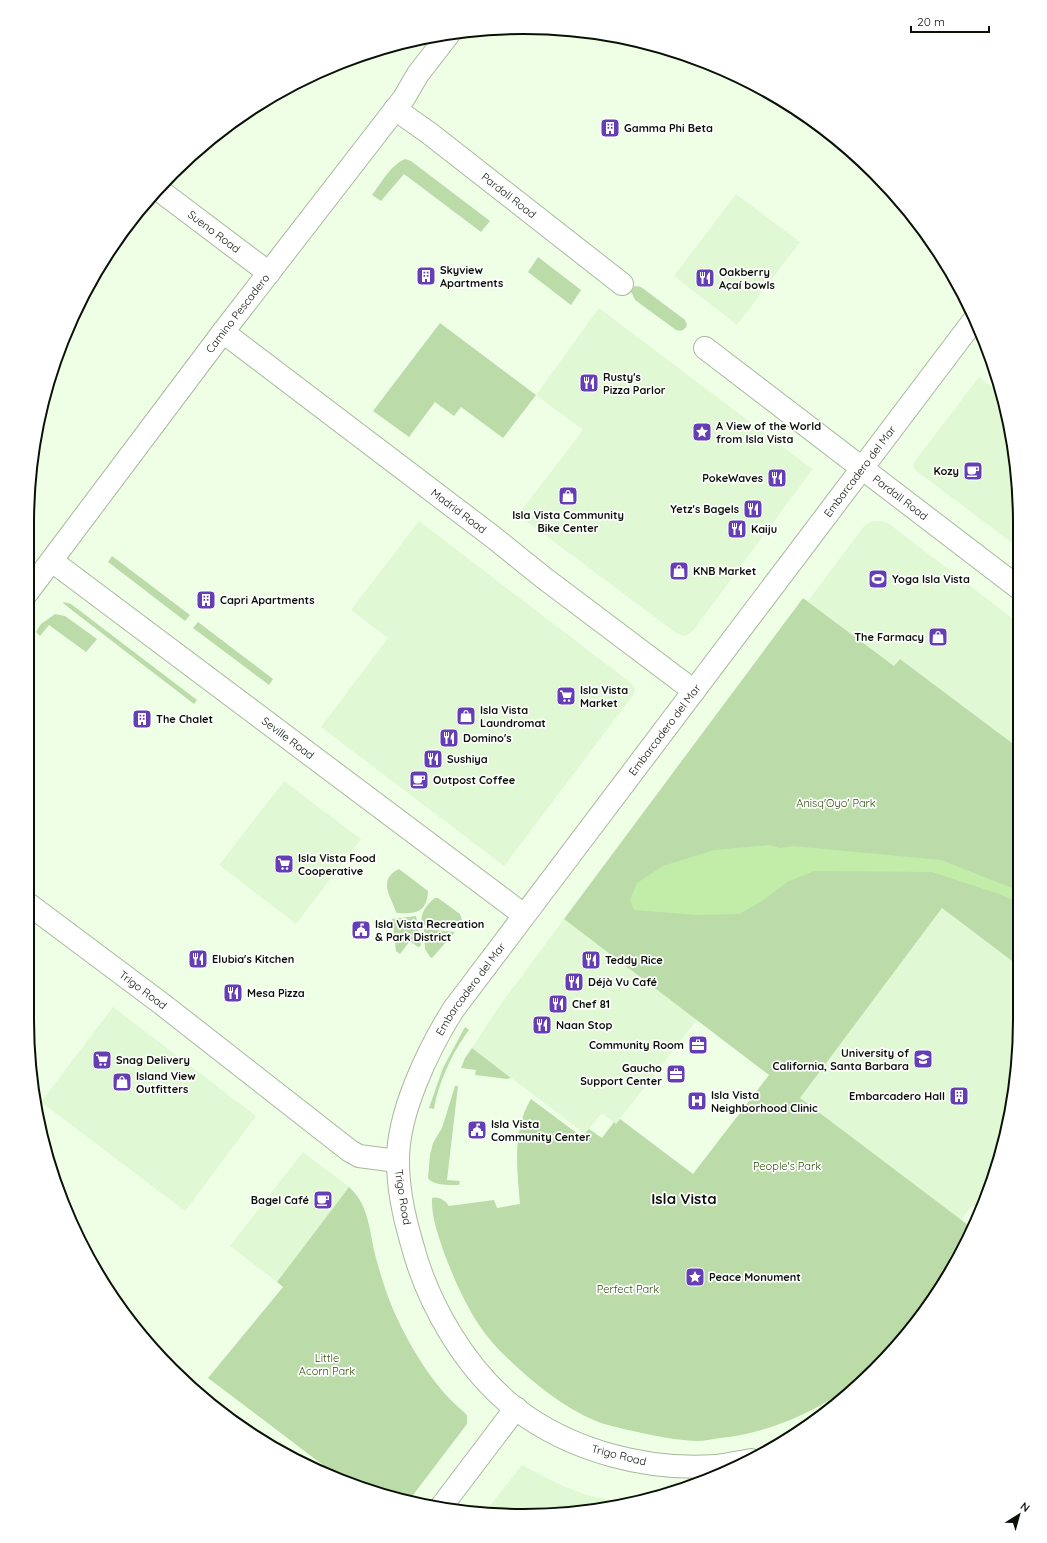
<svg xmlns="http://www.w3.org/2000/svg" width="1047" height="1543" font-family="Quicksand,sans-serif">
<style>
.built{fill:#e1f8d4}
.green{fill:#bbdba9}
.water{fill:#c1eda8}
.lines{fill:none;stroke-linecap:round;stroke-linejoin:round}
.street-casing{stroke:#a7b99d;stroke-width:24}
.street{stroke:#fff;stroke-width:22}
.labels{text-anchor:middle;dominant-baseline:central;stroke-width:3.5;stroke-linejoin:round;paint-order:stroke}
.poi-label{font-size:11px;font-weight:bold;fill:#0a1107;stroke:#fff;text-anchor:start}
.street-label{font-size:11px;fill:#0a1107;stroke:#fff}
.park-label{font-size:11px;fill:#294f06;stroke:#fff}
.district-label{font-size:15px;font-weight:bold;fill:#0a1107;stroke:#fff}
.rim{fill:none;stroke:#0a1107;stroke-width:2}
</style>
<rect width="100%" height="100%" fill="#efffe6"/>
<g class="built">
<polygon points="736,194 800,242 737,325 674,276"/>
<polygon points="599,308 811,468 812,470 692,632 685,636 676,633 518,515 583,430 536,395"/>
<polygon points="979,377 999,392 1011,427 1020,523 1020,549 915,470 913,465 915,461"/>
<polygon points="419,521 631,683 635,688 634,694 504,866 321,727 388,638 351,610"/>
<polygon points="873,521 882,521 888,523 1020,624 1020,749 900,659 894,666 808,601 865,525"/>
<polygon points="284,781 361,839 296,924 219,865"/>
<polygon points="942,908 1020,967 1020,1020 1010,1117 982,1210 982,1211 974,1206 970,1208 961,1220 800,1098"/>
<polygon points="564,919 697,1020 616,1124 604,1115 601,1114 585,1134 472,1048 498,1008"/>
<polygon points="113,1007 256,1116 185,1211 41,1102"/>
<polygon points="303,1152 349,1187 277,1282 230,1246"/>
<polygon points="522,1465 563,1486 587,1495 628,1504 620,1507 524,1516 484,1513"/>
</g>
<g class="green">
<path d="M405 159 411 161 490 221 481 232 404 174 381 201 372 195C381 183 391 165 405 159Z"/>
<polygon points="538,257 581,290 571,305 528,272"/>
<path d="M635 286 641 287 685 320 687 325C685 330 681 332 676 330L635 300 631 291Z"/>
<polygon points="440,323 536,395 503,438 461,407 454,416 435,402 409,437 373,411"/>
<polygon points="112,556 190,615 185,621 108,562"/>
<path d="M803 598 894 666 900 659 1020 749V967L942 908 800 1098 972 1228C965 1242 956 1254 947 1267 924 1303 903 1342 870 1370 829 1407 775 1432 720 1438 712 1439 704 1441 697 1441 675 1440 654 1436 633 1431 621 1428 608 1426 596 1421 560 1406 529 1379 501 1352 473 1324 457 1287 443 1250 438 1234 431 1216 432 1198 439 1196 445 1200 449 1206L494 1200 497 1208 520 1204C517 1169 512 1130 531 1099L582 1137 589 1129 602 1138 614 1122 616 1124 620 1119 693 1174 769 1075 564 919Z"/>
<polygon points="64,602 71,604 197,700 194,704 73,611 63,603"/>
<polygon points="55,614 65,616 97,639 86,652 49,625 40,636 36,632 41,624"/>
<polygon points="198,622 273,679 269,685 193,628"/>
<path d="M399 869 428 891C427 913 415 914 397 913L396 912C391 896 377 880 399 869Z"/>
<path d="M435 898H438L460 914 462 920 458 927 423 925C418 915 427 904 435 898Z"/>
<polygon points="416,916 421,946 418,947 410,941 400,954 396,951 392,919"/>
<polygon points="424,929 455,932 432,958 430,957 425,949"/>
<path d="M465 1027 469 1030C453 1051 438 1084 434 1109L429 1108 443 1068Z"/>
<polygon points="472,1048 511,1078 507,1079 475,1075 476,1070 461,1068 465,1058"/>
<path d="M455 1086H458L447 1180 460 1181 459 1185C451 1185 433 1186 428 1178L430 1155 433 1143 442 1128Z"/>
<path d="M349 1187C369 1205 369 1229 375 1254 378 1266 382 1279 386 1291 398 1326 424 1372 449 1398 454 1404 461 1409 467 1415V1424L410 1499 344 1481 208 1378 283 1287 277 1282Z"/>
</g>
<polygon class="water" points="769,845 780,848 793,846 941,860 1020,891 1020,903 996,893 932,872 814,871 787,882 761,902 739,914 697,915 634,910 630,900 637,883 663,866 714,850"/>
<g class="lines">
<defs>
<g id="street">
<path id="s1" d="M395 109 429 133 622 284"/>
<path id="s2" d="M159 190 269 273"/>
<path id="s3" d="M223 332 493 537 544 578 694 691"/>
<path id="s4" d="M705 348 1020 589"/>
<path id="s5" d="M52 561 524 915"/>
<path id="s6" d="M27 593 223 332 404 98 418 74 449 34"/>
<path id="s7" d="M27 903 162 1004 350 1151 359 1156 397 1161"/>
<path id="s8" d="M751 1460C739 1462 728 1465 716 1466 647 1471 571 1451 516 1409 466 1370 428 1305 412 1244 404 1217 398 1190 398 1162 397 1114 428 1050 453 1010L974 320"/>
<polyline points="441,1507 516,1408"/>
</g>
</defs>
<use href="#street" class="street-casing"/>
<use href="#street" class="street"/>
</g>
<defs>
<symbol id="building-square" viewBox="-11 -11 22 22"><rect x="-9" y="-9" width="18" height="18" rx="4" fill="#653eb6" stroke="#fff"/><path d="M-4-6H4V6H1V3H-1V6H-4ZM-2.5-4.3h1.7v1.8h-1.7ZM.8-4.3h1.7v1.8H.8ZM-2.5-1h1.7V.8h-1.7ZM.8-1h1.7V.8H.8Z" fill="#fff"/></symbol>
<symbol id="restaurant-square" viewBox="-11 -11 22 22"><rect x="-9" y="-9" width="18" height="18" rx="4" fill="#653eb6" stroke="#fff"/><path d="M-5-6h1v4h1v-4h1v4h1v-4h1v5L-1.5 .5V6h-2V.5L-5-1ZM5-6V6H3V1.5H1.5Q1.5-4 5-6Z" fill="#fff"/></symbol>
<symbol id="sight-square" viewBox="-11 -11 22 22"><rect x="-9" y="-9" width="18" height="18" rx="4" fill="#653eb6" stroke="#fff"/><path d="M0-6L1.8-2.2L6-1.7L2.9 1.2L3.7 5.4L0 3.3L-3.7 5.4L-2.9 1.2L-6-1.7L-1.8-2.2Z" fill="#fff"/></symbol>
<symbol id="cafe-square" viewBox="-11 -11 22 22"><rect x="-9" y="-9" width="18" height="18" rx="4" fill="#653eb6" stroke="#fff"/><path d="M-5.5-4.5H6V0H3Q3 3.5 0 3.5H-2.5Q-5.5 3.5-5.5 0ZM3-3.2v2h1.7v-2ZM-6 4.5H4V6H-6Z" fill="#fff"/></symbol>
<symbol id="shop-square" viewBox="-11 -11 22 22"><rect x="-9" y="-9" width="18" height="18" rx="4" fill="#653eb6" stroke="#fff"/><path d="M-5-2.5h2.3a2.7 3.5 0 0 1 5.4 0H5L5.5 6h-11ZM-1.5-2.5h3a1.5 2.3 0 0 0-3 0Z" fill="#fff"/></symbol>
<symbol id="stadium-square" viewBox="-11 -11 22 22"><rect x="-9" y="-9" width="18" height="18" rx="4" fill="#653eb6" stroke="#fff"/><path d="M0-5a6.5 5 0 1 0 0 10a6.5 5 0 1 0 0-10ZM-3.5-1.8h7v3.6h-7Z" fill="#fff"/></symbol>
<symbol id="supermarket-square" viewBox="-11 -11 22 22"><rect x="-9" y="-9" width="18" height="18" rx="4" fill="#653eb6" stroke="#fff"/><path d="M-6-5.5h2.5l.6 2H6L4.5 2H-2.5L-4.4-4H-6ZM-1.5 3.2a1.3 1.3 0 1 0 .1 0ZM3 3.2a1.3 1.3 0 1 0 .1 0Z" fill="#fff"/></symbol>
<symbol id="civic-square" viewBox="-11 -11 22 22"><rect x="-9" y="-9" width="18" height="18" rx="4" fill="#653eb6" stroke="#fff"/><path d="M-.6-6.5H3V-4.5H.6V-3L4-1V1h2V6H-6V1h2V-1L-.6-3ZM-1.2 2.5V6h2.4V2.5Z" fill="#fff"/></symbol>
<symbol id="office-square" viewBox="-11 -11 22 22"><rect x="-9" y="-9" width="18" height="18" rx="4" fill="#653eb6" stroke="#fff"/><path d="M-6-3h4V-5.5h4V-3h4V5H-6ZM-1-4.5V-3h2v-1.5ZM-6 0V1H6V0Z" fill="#fff"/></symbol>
<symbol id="university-square" viewBox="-11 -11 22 22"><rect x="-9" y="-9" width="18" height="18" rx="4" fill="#653eb6" stroke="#fff"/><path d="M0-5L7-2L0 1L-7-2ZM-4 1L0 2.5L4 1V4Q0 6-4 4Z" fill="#fff"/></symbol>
<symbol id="hospital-square" viewBox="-11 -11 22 22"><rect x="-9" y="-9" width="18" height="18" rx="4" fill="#653eb6" stroke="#fff"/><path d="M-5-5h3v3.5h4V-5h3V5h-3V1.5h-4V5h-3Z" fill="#fff"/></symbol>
</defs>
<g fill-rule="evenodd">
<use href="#building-square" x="599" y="117" width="22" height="22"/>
<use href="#building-square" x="415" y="265" width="22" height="22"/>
<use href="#restaurant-square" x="694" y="267" width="22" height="22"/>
<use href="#restaurant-square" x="578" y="372" width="22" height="22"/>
<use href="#sight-square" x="691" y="421" width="22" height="22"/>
<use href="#cafe-square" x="962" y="460" width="22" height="22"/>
<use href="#restaurant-square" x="766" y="467" width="22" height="22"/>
<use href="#shop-square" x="557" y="485" width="22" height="22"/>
<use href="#restaurant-square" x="742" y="498" width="22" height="22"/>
<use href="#restaurant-square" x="726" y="518" width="22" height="22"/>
<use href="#shop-square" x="668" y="560" width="22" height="22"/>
<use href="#stadium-square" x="867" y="568" width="22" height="22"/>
<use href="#building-square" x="195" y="589" width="22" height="22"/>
<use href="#shop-square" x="927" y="626" width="22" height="22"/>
<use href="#supermarket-square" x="555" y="685" width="22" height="22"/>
<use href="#shop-square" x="455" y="705" width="22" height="22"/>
<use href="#building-square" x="131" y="708" width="22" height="22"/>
<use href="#restaurant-square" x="438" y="727" width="22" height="22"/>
<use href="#restaurant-square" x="422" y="748" width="22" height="22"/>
<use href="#cafe-square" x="408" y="769" width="22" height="22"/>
<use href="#supermarket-square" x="273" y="853" width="22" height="22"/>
<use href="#civic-square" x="350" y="919" width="22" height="22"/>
<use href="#restaurant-square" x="187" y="948" width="22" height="22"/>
<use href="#restaurant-square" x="580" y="949" width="22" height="22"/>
<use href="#restaurant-square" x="563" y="971" width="22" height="22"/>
<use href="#restaurant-square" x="222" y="982" width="22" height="22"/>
<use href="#restaurant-square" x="547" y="993" width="22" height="22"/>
<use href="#restaurant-square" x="531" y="1014" width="22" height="22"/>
<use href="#office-square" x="687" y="1034" width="22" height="22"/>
<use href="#university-square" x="912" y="1048" width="22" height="22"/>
<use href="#supermarket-square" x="91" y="1049" width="22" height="22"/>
<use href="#office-square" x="665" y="1063" width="22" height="22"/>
<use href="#shop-square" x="111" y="1071" width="22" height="22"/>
<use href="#building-square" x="948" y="1085" width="22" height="22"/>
<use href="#hospital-square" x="686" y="1090" width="22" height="22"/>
<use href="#civic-square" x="466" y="1119" width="22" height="22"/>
<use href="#cafe-square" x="312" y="1189" width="22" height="22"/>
<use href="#sight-square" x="684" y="1266" width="22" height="22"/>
</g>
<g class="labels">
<g class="poi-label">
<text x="624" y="128">Gamma Phi Beta</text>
<text x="440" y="270">Skyview<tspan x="440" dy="13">Apartments</tspan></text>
<text x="719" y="272">Oakberry<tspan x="719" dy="13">Açaí bowls</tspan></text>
<text x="603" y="377">Rusty's<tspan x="603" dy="13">Pizza Parlor</tspan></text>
<text x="716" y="426">A View of the World<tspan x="716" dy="13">from Isla Vista</tspan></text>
<text x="959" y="471" text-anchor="end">Kozy</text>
<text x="763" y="478" text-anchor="end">PokeWaves</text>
<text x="739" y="509" text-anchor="end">Yetz's Bagels</text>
<text x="568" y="515" text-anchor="middle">Isla Vista Community<tspan x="568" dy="13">Bike Center</tspan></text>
<text x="751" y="529">Kaiju</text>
<text x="693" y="571">KNB Market</text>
<text x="892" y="579">Yoga Isla Vista</text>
<text x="220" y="600">Capri Apartments</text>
<text x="924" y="637" text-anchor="end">The Farmacy</text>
<text x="580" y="690">Isla Vista<tspan x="580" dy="13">Market</tspan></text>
<text x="480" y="710">Isla Vista<tspan x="480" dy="13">Laundromat</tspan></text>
<text x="156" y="719">The Chalet</text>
<text x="463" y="738">Domino's</text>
<text x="447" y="759">Sushiya</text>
<text x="433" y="780">Outpost Coffee</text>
<text x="298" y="858">Isla Vista Food<tspan x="298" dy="13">Cooperative</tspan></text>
<text x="375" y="924">Isla Vista Recreation<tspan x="375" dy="13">&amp; Park District</tspan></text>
<text x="212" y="959">Elubia's Kitchen</text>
<text x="605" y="960">Teddy Rice</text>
<text x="588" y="982">Déjà Vu Café</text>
<text x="247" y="993">Mesa Pizza</text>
<text x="572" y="1004">Chef 81</text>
<text x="556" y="1025">Naan Stop</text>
<text x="684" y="1045" text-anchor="end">Community Room</text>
<text x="909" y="1053" text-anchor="end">University of<tspan x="909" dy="13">California, Santa Barbara</tspan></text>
<text x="116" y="1060">Snag Delivery</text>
<text x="662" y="1068" text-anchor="end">Gaucho<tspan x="662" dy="13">Support Center</tspan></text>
<text x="136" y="1076">Island View<tspan x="136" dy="13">Outfitters</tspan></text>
<text x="711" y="1095">Isla Vista<tspan x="711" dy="13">Neighborhood Clinic</tspan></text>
<text x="945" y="1096" text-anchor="end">Embarcadero Hall</text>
<text x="491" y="1124">Isla Vista<tspan x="491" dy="13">Community Center</tspan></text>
<text x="309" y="1200" text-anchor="end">Bagel Café</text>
<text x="709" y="1277">Peace Monument</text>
</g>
<g class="street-label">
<text stroke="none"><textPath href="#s1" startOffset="143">Pardall Road</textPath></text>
<text stroke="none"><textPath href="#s2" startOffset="69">Sueno Road</textPath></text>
<text stroke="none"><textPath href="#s6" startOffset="350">Camino Pescadero</textPath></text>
<text stroke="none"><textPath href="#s8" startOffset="1368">Embarcadero del Mar</textPath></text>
<text stroke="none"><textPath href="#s4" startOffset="246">Pardall Road</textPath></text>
<text stroke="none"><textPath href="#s3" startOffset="296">Madrid Road</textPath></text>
<text stroke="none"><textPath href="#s8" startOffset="1044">Embarcadero del Mar</textPath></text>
<text stroke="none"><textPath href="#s5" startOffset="295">Seville Road</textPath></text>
<text stroke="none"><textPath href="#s8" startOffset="720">Embarcadero del Mar</textPath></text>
<text stroke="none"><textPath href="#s7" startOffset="145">Trigo Road</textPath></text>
<text transform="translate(403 1197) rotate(81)">Trigo Road</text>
<text transform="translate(619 1455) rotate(14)">Trigo Road</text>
</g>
<g class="park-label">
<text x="836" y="803">Anisq'Oyo' Park</text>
<text x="787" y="1166">People's Park</text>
<text x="628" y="1289">Perfect Park</text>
<text x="327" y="1358">Little<tspan x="327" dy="13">Acorn Park</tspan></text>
</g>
<g class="district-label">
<text x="684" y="1198">Isla Vista</text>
</g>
</g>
<path d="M0 0H1047V1543H0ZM523 34H524A489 489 0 0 1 1013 523V1020A489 489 0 0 1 524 1509H523A489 489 0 0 1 34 1020V523A489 489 0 0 1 523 34Z" fill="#fff" fill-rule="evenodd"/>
<path class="rim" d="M523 34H524A489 489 0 0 1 1013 523V1020A489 489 0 0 1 524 1509H523A489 489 0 0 1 34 1020V523A489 489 0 0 1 523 34Z"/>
<g transform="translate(1019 1515) rotate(37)" stroke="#ffffff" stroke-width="3" paint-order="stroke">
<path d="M0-3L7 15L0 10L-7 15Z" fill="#0a1107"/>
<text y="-6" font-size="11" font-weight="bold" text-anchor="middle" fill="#0a1107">N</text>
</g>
<path d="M911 26v6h78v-6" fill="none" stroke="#0a1107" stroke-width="2"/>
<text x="917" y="26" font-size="12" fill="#0a1107" stroke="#ffffff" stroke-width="3" paint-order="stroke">20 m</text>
</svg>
